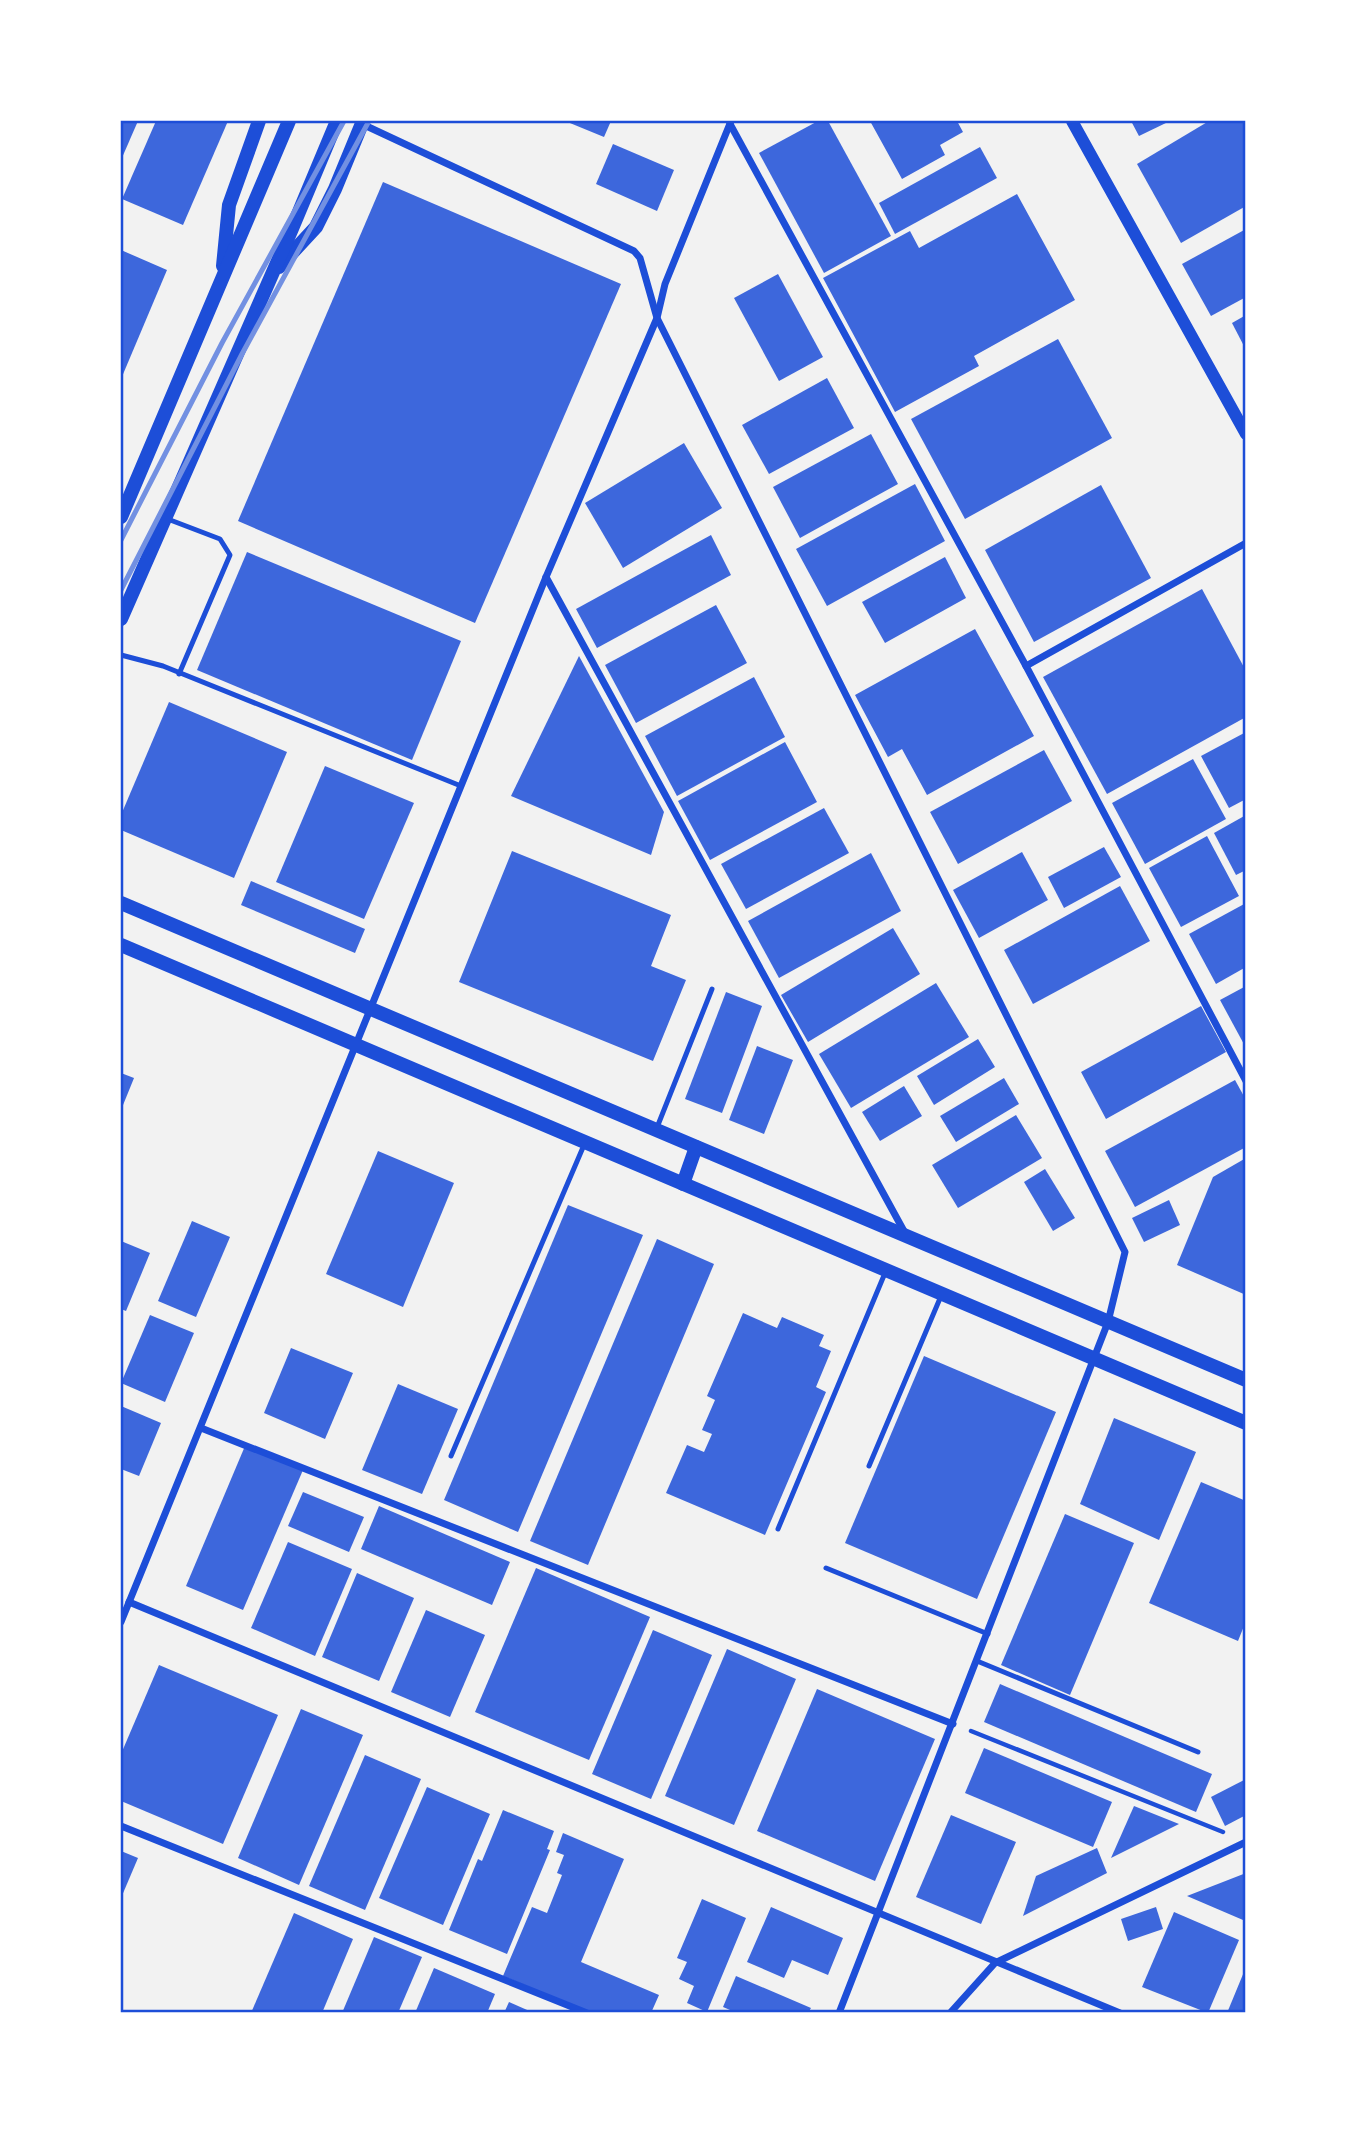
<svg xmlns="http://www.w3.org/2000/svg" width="1367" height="2134" font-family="'Varela Round',sans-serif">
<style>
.building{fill:#3d67dc}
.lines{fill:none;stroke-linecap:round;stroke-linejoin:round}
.path{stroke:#1d4ed8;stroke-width:4.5}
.service{stroke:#1d4ed8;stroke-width:5}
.minor{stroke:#1d4ed8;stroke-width:7}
.tertiary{stroke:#1d4ed8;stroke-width:12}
.secondary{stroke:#1d4ed8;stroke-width:14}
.rail{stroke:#7290e2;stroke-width:5}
.neatline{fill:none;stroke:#1d4ed8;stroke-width:2.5}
</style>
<rect width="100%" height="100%" fill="#f2f2f2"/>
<g class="building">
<polygon points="121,121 138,121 121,160"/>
<polygon points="156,121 228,121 183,225 122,199"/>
<polygon points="565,121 611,121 604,137"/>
<polygon points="818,121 828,121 891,236 824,273 759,153"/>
<polygon points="870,121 957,121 963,132 940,145 945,155 902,179"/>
<polygon points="1131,121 1170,121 1139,136"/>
<polygon points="1209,121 1246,121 1246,206 1181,243 1137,164"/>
<polygon points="613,144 674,170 657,211 596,184"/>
<polygon points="980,147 997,178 895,234 879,203"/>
<polygon points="383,182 621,284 475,623 238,521"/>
<polygon points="1017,194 1075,300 974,356 979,366 895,412 823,278 910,231 919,248"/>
<polygon points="1246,229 1246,297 1211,316 1182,264"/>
<polygon points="121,250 167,270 121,379"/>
<polygon points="778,274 823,357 779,381 734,298"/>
<polygon points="1246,315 1246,350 1232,323"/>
<polygon points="1058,339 1112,438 965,519 911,419"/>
<polygon points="827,378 854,428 769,474 742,425"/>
<polygon points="871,434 898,484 800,538 773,487"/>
<polygon points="684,443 722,508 623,568 585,503"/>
<polygon points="915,484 945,541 827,606 796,549"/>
<polygon points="1101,485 1151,578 1034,642 985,550"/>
<polygon points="711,535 731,575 597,648 576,609"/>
<polygon points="247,552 461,641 412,760 197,670"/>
<polygon points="945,557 966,598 885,643 862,602"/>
<polygon points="1202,589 1246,671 1246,717 1107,794 1043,677"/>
<polygon points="716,605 747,663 636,723 605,665"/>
<polygon points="975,629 1034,736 927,795 902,749 888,757 855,695"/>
<polygon points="579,656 664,812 651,855 511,796"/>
<polygon points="754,677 785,737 677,796 645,736"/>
<polygon points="169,702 287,752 234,878 121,830 121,815"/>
<polygon points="1246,732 1246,799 1229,808 1201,756"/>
<polygon points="785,742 817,802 710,860 678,801"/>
<polygon points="1044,750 1072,801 958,864 930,812"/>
<polygon points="1193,759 1226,819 1145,864 1112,803"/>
<polygon points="325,766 414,803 364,919 276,882"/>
<polygon points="824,808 849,853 746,909 721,864"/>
<polygon points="1246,815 1246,870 1236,875 1214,833"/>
<polygon points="1207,836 1239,896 1181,927 1149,868"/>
<polygon points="1104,847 1121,877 1064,908 1048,877"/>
<polygon points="512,851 671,915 651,966 686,980 653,1061 459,982"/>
<polygon points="1022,852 1048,900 979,938 953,890"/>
<polygon points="871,853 901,911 779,978 748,921"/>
<polygon points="251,881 365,929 355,953 241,905"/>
<polygon points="1120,886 1150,941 1033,1004 1004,950"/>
<polygon points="1246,903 1246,967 1216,984 1189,934"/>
<polygon points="893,928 920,974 808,1042 781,995"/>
<polygon points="936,983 969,1037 851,1108 819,1054"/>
<polygon points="1246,986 1246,1048 1220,1000"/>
<polygon points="726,992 762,1006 722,1113 685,1099"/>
<polygon points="1201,1006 1226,1052 1106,1119 1081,1072"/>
<polygon points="978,1039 995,1067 934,1105 917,1076"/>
<polygon points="757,1046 793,1060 764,1134 729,1120"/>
<polygon points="121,1073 134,1078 121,1110"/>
<polygon points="1004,1078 1019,1104 956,1142 940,1116"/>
<polygon points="1235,1080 1246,1100 1246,1147 1135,1207 1105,1151"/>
<polygon points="904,1086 922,1116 880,1141 862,1112"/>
<polygon points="1016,1115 1042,1158 958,1208 932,1165"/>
<polygon points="378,1151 454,1183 403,1307 326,1274"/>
<polygon points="1246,1158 1246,1295 1177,1265 1213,1177"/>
<polygon points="1045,1169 1075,1218 1053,1231 1024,1182"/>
<polygon points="1169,1200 1180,1225 1144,1242 1132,1218"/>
<polygon points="568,1205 643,1235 518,1532 444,1500"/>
<polygon points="192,1221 230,1237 196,1317 158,1301"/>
<polygon points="657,1239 714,1264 588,1565 530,1541"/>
<polygon points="121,1241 150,1253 126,1311 121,1309"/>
<polygon points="743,1313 777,1328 782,1317 824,1335 819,1346 831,1351 816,1387 826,1392 765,1535 666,1493 687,1445 704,1452 712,1434 702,1430 715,1400 707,1396"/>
<polygon points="150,1315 194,1333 165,1402 121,1383"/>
<polygon points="291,1348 353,1373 325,1439 264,1413"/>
<polygon points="924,1356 1056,1412 977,1599 845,1543"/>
<polygon points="398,1384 458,1409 422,1494 362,1470"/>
<polygon points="121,1406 161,1423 139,1476 121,1469"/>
<polygon points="1114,1418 1196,1452 1159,1540 1080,1504"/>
<polygon points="245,1446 303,1470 243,1610 186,1586"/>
<polygon points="1201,1482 1246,1501 1246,1621 1238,1641 1149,1603"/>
<polygon points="303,1492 364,1517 349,1552 288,1526"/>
<polygon points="379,1506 510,1562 492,1605 361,1549"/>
<polygon points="1065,1514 1134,1543 1070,1695 1001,1665"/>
<polygon points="288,1542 352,1569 315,1656 251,1628"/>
<polygon points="536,1568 650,1617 589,1760 475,1712"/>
<polygon points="357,1573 414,1598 379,1681 322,1657"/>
<polygon points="426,1610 485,1635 450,1717 391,1692"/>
<polygon points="653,1630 712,1655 651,1799 592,1774"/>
<polygon points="727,1649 796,1679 734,1825 665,1796"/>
<polygon points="159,1665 278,1715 223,1844 121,1801 121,1754"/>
<polygon points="1000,1684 1212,1774 1196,1812 984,1722"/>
<polygon points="817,1689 935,1739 875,1881 757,1831"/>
<polygon points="301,1709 363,1735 299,1885 238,1858"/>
<polygon points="984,1748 1112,1802 1093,1847 965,1793"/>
<polygon points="365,1755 421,1779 365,1910 309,1886"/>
<polygon points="1246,1779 1246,1815 1225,1826 1211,1797"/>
<polygon points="427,1787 490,1814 443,1925 379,1898"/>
<polygon points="1134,1806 1179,1824 1111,1858"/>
<polygon points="503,1810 554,1831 547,1849 550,1850 507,1954 449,1930 478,1859 482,1861"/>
<polygon points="951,1815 1016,1842 981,1924 916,1897"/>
<polygon points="563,1833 624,1859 581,1962 659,1995 651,2013 591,2013 503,1976 532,1907 547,1913 562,1875 557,1873 564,1855 556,1852"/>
<polygon points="1097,1848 1107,1873 1023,1916 1036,1876"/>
<polygon points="121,1851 138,1858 121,1898"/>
<polygon points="1246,1873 1246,1903 1243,1920 1187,1896"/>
<polygon points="702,1899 746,1918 707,2012 687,2003 694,1986 679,1979 687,1962 677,1958"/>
<polygon points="771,1907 843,1938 828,1975 792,1960 784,1978 747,1962"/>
<polygon points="1156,1907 1163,1929 1128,1941 1121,1919"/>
<polygon points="1174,1912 1239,1940 1208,2013 1142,1987"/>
<polygon points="294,1913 353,1939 322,2013 251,2013"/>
<polygon points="374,1937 422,1957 398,2013 342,2013"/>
<polygon points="1246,1967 1246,2013 1227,2013"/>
<polygon points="434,1968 495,1994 487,2013 415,2013"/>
<polygon points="736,1976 811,2008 808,2013 737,2013 723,2007"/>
<polygon points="509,2002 534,2013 504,2013"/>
</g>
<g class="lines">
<polyline class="path" points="971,1731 1223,1832"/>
<g class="service">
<polyline points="165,518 220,539 230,555 179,674"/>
<polyline points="121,655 163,666 461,786"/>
<polyline points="656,1130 712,989"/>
<polyline points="451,1456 584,1145"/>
<polyline points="869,1466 941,1296"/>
<polyline points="778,1529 885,1273"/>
<polyline points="826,1568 988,1634"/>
<polyline points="977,1661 1198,1752"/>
</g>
<g class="minor">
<polyline points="362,124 634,251 640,258 657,318 1125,1252 1108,1322 839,2013"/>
<polyline points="730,124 1026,666 1246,1081"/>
<polyline points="546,577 905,1233"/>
<polyline points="1026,666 1246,543"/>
<polyline points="201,1428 953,1724"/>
<polyline points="129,1602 1120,2013"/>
<polyline points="121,1622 546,577 657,318 665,284 731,121"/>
<polyline points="121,1826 587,2013"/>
<polyline points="950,2013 995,1963 1246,1842"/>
</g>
<polyline class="tertiary" points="1072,121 1246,434"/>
<g class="secondary">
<polyline points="223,266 229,205 259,121"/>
<polyline points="279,267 316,227 335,189 363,121"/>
<polyline points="121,517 289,121"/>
<polyline points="121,619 291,231 337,121"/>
<polyline points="121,903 1246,1380"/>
<polyline points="121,945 1246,1423"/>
<polyline points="683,1184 696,1147"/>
</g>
<g class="rail">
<polyline points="121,540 222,343 344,121"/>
<polyline points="121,590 242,354 369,121"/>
</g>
</g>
<rect width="1367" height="2134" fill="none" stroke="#ffffff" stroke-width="245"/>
<rect x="122" y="122" width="1122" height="1889" class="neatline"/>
</svg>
